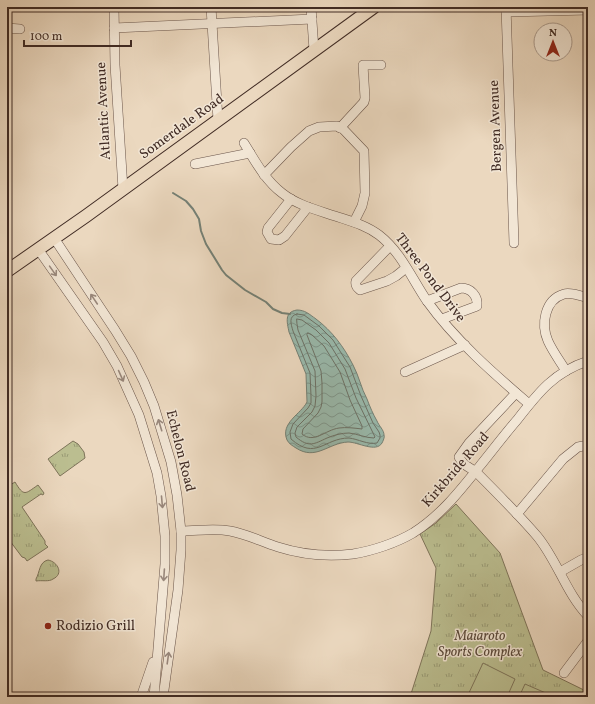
<svg xmlns="http://www.w3.org/2000/svg" width="595" height="704" font-family="Vollkorn,serif">
<style>
.grass{fill:url(#grass-tufts);stroke:#7e745a}
.garden{fill:#bbbe90;stroke:#7e745a}
.water{fill:url(#water-waves);stroke:#758176}
.lines{fill:none;stroke-linecap:round;stroke-linejoin:round}
.shore{stroke:#6c7268;stroke-width:1}
.stream{stroke:#758176;stroke-width:2}
.minor-casing{stroke:#6b564b;stroke-width:10}
.major-casing{stroke:#402b24;stroke-width:14}
.minor{stroke:#f2e6d5;stroke-width:9}
.major{stroke:#ebd8bf;stroke-width:12}
.oneway{stroke:#99887c}
.poi-dot{fill:#8f2418;stroke:#f2e6d5;stroke-width:1.5}
.labels{text-anchor:middle;dominant-baseline:central;stroke-width:3;stroke-linejoin:round;paint-order:stroke}
.street-label{font-size:14px;fill:#402b24;stroke:#f2e6d5}
.poi-label{font-size:14px;fill:#402b24;stroke:#f2e6d5;text-anchor:start}
.park-label{font-size:14px;font-style:italic;fill:#59483a;stroke:#f2e6d5}
</style>
<defs>
<pattern id="grass-tufts" width="24" height="20" patternUnits="userSpaceOnUse"><rect width="24" height="20" fill="#bbbe90"/><path d="M3 7l-1-3M5 7V3M7 7l1-3M15 17l-1-3M17 17v-4M19 17l1-3" fill="none" stroke="#999b75"/></pattern>
<pattern id="water-waves" width="16" height="10" patternUnits="userSpaceOnUse"><rect width="16" height="10" fill="#99baad"/><path d="M0 5q4-4 8 0t8 0" fill="none" stroke="#7e978d"/></pattern>
</defs>
<rect width="100%" height="100%" fill="#ebd8bf"/>
<filter id="stains"><feTurbulence type="fractalNoise" baseFrequency=".005" numOctaves="4"/><feColorMatrix values="0 0 0 0 .2 0 0 0 0 .09 0 0 0 0 .02 0 0 0 .5 -.17"/></filter>
<radialGradient id="worn" r=".72"><stop offset=".6" stop-color="#630" stop-opacity="0"/><stop offset="1" stop-color="#630" stop-opacity=".3"/></radialGradient>
<g class="grass">
<polygon points="73,441 78,444 84,452 85,458 60,476 48,459"/>
<path d="M15 482C24 497 25 494 38 485L44 493 43 495 41 494 22 507 45 541V544L48 547 27 561 25 558 22 557 7 537V487Z"/>
<polygon points="456,504 500,553 543,670 588,692 588,697 410,697 431,631 436,568 420,534 436,523"/>
<path d="M48 560C58 562 64 574 53 579 49 582 42 580 36 581V579C40 572 39 562 48 560Z"/>
</g>
<g class="garden">
<polygon points="483,663 515,679 507,697 467,697"/>
<polygon points="525,684 555,697 519,697"/>
</g>
<path class="water" d="M297 310C305 310 309 314 316 319 332 331 344 347 353 365 359 376 361 388 367 399 370 407 373 414 377 421 379 426 384 430 384 435 385 437 383 441 382 443 376 453 358 442 348 442 328 443 316 461 296 448 293 446 289 444 287 440 280 423 301 414 307 402L306 374 289 332C287 322 284 312 297 310Z"/>
<g class="lines">
<g class="shore">
<path d="M297 314 304 315 319 326 333 340 350 367 361 396 373 423 379 432 380 435V438L377 443C368 445 358 439 349 438 324 438 316 461 291 439L290 432 293 424 308 408 311 403V396L310 373 293 331C291 324 288 316 297 314Z"/>
<path d="M297 319 302 320 316 330 329 343 345 369 356 398 375 437 374 438C366 438 358 434 349 433 342 433 334 435 327 438 314 444 309 448 296 437L295 433 297 427 312 412 315 406 316 396 315 371 298 330 297 324Z"/>
<path d="M308 333 312 335 324 346 340 372 350 400 362 426V429C354 428 346 427 339 428 325 430 314 444 302 434L303 429 318 413 321 407 322 402V383L321 371 307 335Z"/>
</g>
<polyline class="stream" points="173,193 186,201 193,209 199,219 201,231 206,244 222,270 226,275 245,290 266,302 273,309 282,313 290,314"/>
<defs>
<g id="minor">
<polyline points="114,7 115,65 123,189"/>
<polyline points="211,7 218,120"/>
<polyline points="311,7 314,50"/>
<polyline points="506,7 514,243"/>
<polyline points="506,12 588,10"/>
<polyline points="7,28 20,29"/>
<polyline points="114,28 312,19"/>
<polyline points="340,128 364,102 365,98 363,65 381,65"/>
<path d="M244 143C255 161 265 180 282 193 297 205 317 210 335 216 350 221 366 225 379 235 401 252 412 279 427 301 455 340 493 373 529 404"/>
<polyline points="195,164 250,153"/>
<polyline points="264,175 291,147 309,131 319,127 337,126 343,129 364,151 365,193 362,206 354,222"/>
<polyline points="291,199 268,228 267,232 271,239 279,240 285,236 308,207"/>
<polyline points="54,238 115,330 131,356 144,382 154,406 171,462 177,495 181,531 181,550 178,590 163,697"/>
<path d="M390 246 356 281C355 285 356 287 360 290L387 281 396 276 406 268"/>
<polyline points="38,249 103,342 117,366 139,415 157,473 161,496 165,536 165,564 154,697"/>
<path d="M427 301 461 288C471 288 478 296 477 306L442 319"/>
<path d="M566 371C560 361 553 352 548 341 541 325 544 300 564 294 571 292 581 296 588 298"/>
<polyline points="405,372 465,345"/>
<path d="M516 393 469 443 459 457C465 468 469 466 477 473 497 493 518 514 537 536 557 560 566 593 588 616"/>
<polyline points="517,514 563,459 578,447 588,445"/>
<path d="M181 531C198 531 213 528 230 531 247 534 262 542 278 547 303 555 327 557 353 554 372 551 396 543 413 533 440 516 459 492 479 467 492 451 504 435 517 420 538 393 554 372 588 361"/>
<polyline points="560,572 581,560 588,557"/>
<polyline points="564,673 588,641"/>
<polyline points="141,697 153,662"/>
</g>
<polyline id="major" points="7,271 86,216 374,7"/>
</defs>
<use href="#minor" class="minor-casing"/>
<use href="#major" class="major-casing"/>
<use href="#minor" class="minor"/>
<use href="#major" class="major"/>
</g>
<defs><path id="oneway-shaft" d="M-6 0H5M1.5-3L5.5 0L1.5 3" fill="none" stroke-width="1.6" stroke-linecap="round" stroke-linejoin="round"/></defs>
<g class="oneway">
<use href="#oneway-shaft" transform="translate(53 271) rotate(55)"/>
<use href="#oneway-shaft" transform="translate(94 299) rotate(-124)"/>
<use href="#oneway-shaft" transform="translate(121 376) rotate(66)"/>
<use href="#oneway-shaft" transform="translate(160 425) rotate(-107)"/>
<use href="#oneway-shaft" transform="translate(162 502) rotate(85)"/>
<use href="#oneway-shaft" transform="translate(164 575) rotate(94)"/>
<use href="#oneway-shaft" transform="translate(168 658) rotate(-82)"/>
</g>
<circle class="poi-dot" cx="48" cy="626" r="4"/>
<g class="labels">
<g class="street-label">
<text transform="translate(104 111) rotate(-93)">Atlantic Avenue</text>
<text transform="translate(496 126) rotate(-92)">Bergen Avenue</text>
<text transform="translate(182 127) rotate(-36)">Somerdale Road</text>
<text transform="translate(430 278) rotate(53)">Three Pond Drive</text>
<text transform="translate(180 451) rotate(76)">Echelon Road</text>
<text transform="translate(456 470) rotate(-49)">Kirkbride Road</text>
</g>
<g class="poi-label">
<text x="56" y="626">Rodizio Grill</text>
</g>
<g class="park-label">
<text x="480" y="636">Maiaroto<tspan x="480" dy="16">Sports Complex</tspan></text>
</g>
</g>
<rect width="595" height="704" fill="none" stroke="#ebd8bf" stroke-width="24"/>
<rect x="8" y="8" width="579" height="688" fill="none" stroke="#402b24" stroke-width="2"/>
<rect x="12" y="12" width="571" height="680" fill="none" stroke="#402b24"/>
<g transform="translate(553 42)"><circle r="19" fill="#f2e6d5" stroke="#ab9b8e"/>
<path d="M0-3L7 15L0 10L-7 15Z" fill="#8f2418"/>
<text y="-6" font-size="11" font-weight="bold" text-anchor="middle" fill="#402b24">N</text>
</g>
<path d="M24 40v6h107v-6" fill="none" stroke="#402b24" stroke-width="2"/>
<text x="30" y="40" font-size="12" fill="#402b24" stroke="#f2e6d5" stroke-width="3" paint-order="stroke">100 m</text>
<rect width="100%" height="100%" filter="url(#stains)"/>
<rect width="100%" height="100%" fill="url(#worn)"/>
</svg>
